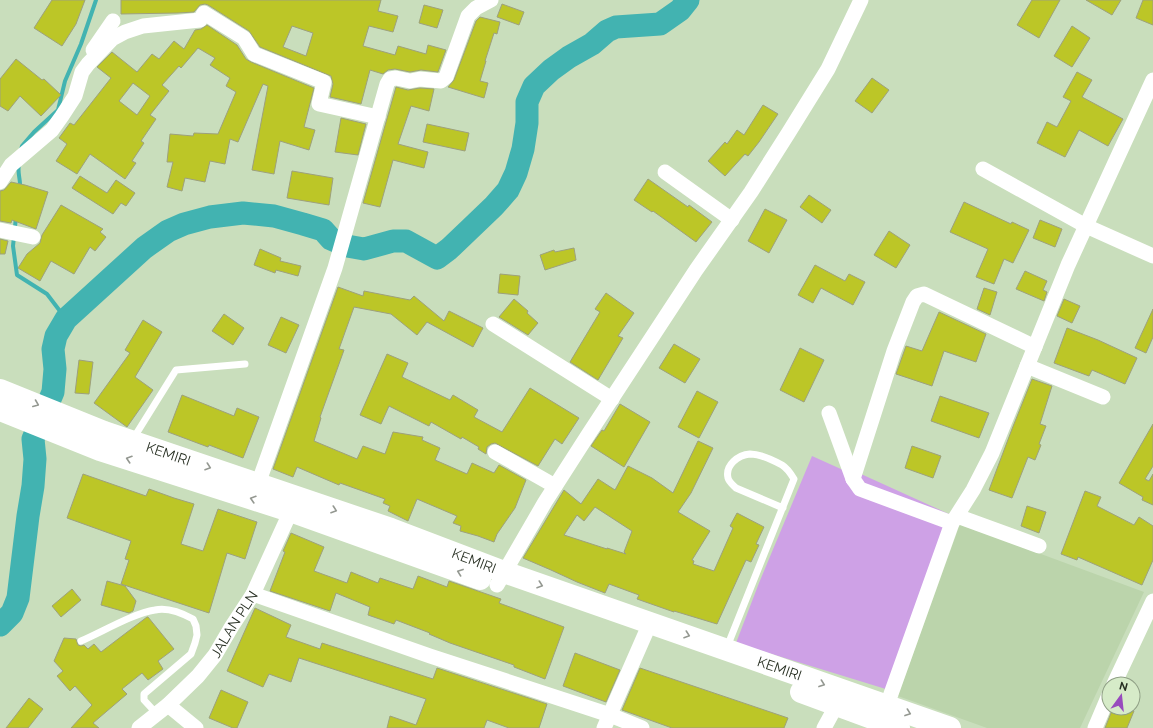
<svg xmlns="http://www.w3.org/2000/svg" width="1153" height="728" font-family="Raleway,sans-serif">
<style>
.built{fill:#bbd4ab}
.green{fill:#cea1e6}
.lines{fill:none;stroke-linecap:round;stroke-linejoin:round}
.stream{stroke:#42b3b1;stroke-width:4}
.river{stroke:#42b3b1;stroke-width:23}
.building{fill:#bcc627;stroke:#9da17d;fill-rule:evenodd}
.service{stroke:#fff;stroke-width:7}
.minor{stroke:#fff;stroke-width:15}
.trunk{stroke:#fff;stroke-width:22}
.oneway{stroke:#949891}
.labels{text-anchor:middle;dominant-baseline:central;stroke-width:4;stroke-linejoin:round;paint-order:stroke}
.street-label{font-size:14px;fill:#283023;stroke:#d6ebc8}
</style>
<rect width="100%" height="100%" fill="#c9debc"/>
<polygon class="built" points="960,524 1144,592 1080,728 987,728 898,696"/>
<polygon class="green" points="812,456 852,474 861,474 949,514 889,690 736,643 759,583"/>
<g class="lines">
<g class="stream">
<polyline points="21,150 22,146 34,132 58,110 65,81 81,44 96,0"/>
<path d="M19 164C17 173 21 180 20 189"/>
<polyline points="16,217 13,246 17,275 47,294 66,319"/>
</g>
<polyline class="river" points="0,625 12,613 18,598 28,516 33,486 35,459 33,439 53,392 55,369 53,349 56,336 66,319 144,248 168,231 184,224 210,217 243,213 274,216 303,224 323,230 331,239 347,246 364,249 393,241 406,241 437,258 449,249 470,229 494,206 508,190 516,173 523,149 527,123 527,102 534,86 551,70 569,57 592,44 607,31 616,27 660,24 680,10 688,0"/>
</g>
<g class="building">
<polygon points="52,0 85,0 76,24 62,46 34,28"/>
<path d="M121 0H381L378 11 398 16 393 32 369 26 363 46 395 55 398 46 426 54 428 45 446 50 438 72 421 70 410 72 395 69 388 70 383 74 370 70 361 104 330 97 333 84 331 76 260 47 249 31 208 5 205 4 200 5 194 12 178 13 121 14ZM292 26 313 33 306 56 283 47Z"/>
<polygon points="1032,0 1060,0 1039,38 1017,25"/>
<polygon points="1086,0 1121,0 1112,15"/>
<polygon points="1143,0 1153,0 1153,25 1136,18"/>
<polygon points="502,4 524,12 519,25 497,17"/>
<polygon points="424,5 443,10 437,28 419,23"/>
<polygon points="480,17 500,22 497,34 494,33 485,61 486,61 480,81 488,83 484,98 448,87 454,80 476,21"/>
<path d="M207 25 237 45 246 59 251 62 314 88 304 127 315 130 309 150 280 141 274 174 252 170 268 86 263 84 238 142 230 139 225 164 210 161 205 182 185 178 182 191 167 187 173 162H167L170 134 193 136 194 133 218 134 236 92 226 86 230 78 210 65 215 58 198 48 181 68 179 66 162 85 169 91 150 115 156 119 141 141 144 143 132 161 136 163 125 179 90 154 77 174 56 161 67 144 59 138 70 123 74 125 111 78 97 67 112 52 137 72 152 54 159 59 174 41 184 49 195 30 201 29ZM133 83 150 96 137 115 119 101Z"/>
<polygon points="1072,26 1090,38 1072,67 1054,56"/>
<polygon points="16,59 42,80 44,79 61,95 41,116 20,96 8,111 0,106 0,79"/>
<polygon points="1077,72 1092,80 1082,97 1123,119 1108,146 1079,130 1065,157 1037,143 1047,122 1057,127 1071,101 1063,97"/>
<polygon points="872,78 889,90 872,113 855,101"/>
<polygon points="396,87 408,90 420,88 434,89 429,111 411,106 398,144 428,152 424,168 393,160 380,207 363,203"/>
<polygon points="763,105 778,114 759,142 748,156 745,154 725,176 708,161 725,142 727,144 737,130 744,135"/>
<polygon points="341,118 366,124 358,155 335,152"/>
<polygon points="427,124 469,133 465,151 423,142"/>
<polygon points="292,171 333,178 329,205 287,198"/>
<polygon points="80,176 107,193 116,180 135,193 126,206 121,203 113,214 72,188"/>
<polygon points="648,179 688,207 689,205 712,222 696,242 653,211 652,212 634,200"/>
<polygon points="11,182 25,185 48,192 36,229 12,220 11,223 0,221 0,191 4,190"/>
<polygon points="809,195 831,210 822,223 800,207"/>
<polygon points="964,202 1011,224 1012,222 1029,230 1013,263 1004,259 994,284 976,277 988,249 950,232"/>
<polygon points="61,205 103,229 100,232 106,237 95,251 90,247 74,274 51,261 40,281 18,268 27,254 40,243 42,235"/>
<polygon points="765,209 787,220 769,253 748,241"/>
<polygon points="1040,220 1062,229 1055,247 1033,238"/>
<polygon points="889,231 910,245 896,268 874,255"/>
<polygon points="0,239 8,241 5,254 0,254"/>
<polygon points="574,248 576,260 545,270 540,255 554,250 555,252"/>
<polygon points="260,249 281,258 280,261 301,266 298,276 276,270 275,273 254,265"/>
<polygon points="815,265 845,281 849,274 865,282 853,305 821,288 813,303 798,295"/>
<polygon points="1025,271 1047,281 1043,290 1047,292 1044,301 1016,289"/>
<polygon points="500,274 520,276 518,295 498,293"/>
<polygon points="338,287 363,296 364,291 410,300 414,296 444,321 449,311 483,328 473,347 427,322 417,335 391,314 354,307 339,349 344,350 320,417 321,418 314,441 357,459 363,446 385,454 393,432 423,437 422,440 440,448 435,460 467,474 472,463 494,473 499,465 526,480 515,508 497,534 494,542 478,536 460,531 461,526 453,523 457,516 417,499 408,521 388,511 390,506 383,503 385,499 340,483 339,485 297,467 293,477 273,469"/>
<polygon points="984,288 997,292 990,315 977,309"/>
<polygon points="606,293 634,313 618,336 623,338 598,380 570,362 600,312 595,309"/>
<polygon points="514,299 528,311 527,313 538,323 528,335 499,317"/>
<polygon points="1064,299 1080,306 1072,323 1057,316"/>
<polygon points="1153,309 1153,337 1146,353 1135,348"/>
<polygon points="939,312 986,334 976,362 944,351 932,386 896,374 906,346 922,351"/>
<polygon points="224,314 244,328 233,345 212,331"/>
<polygon points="281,317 299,325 286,353 268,345"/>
<polygon points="143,320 162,332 135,377 153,390 127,427 94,403 130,353 125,350"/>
<polygon points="1067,328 1098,340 1137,358 1125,384 1092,370 1089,376 1054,363"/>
<polygon points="674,344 700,359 685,383 659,368"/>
<polygon points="800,348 824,360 804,402 780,390"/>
<polygon points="387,354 408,363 402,377 450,400 453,395 478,410 474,417 502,432 530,388 579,418 562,444 555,439 538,466 495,443 491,444 487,447 486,454 478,449 479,447 462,437 461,439 431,422 429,426 389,406 381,424 360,415"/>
<polygon points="79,360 93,362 89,394 75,393"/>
<polygon points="1032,379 1052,386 1040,424 1046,426 1039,444 1041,445 1035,460 1028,457 1012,498 989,490 1012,429"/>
<polygon points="697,391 718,402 699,438 678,427"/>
<polygon points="182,395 234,416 237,408 259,417 243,458 209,445 208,447 168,432"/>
<polygon points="940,396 989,413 979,438 931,421"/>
<polygon points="620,404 650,422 624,467 591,446 602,430 604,431"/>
<polygon points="1153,424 1153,466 1145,479 1149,481 1153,474 1153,505 1142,500 1143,497 1119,483"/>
<path d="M698 441 713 448 691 493 678 512 710 531 692 560 694 561 693 564 714 571 733 528 730 526 737 513 764 527 756 544 759 545 751 562 746 560 717 624 674 611V612L637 599 639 595 609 584 605 593 577 582 551 570 523 558 564 490 581 504 598 479 615 490 628 466 652 478 673 493ZM595 507 632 531 624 552 626 554 607 548V549L564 535 577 515 584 521Z"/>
<polygon points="912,446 941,456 933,478 905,468"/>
<polygon points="83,474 146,496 149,489 174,498 194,504 181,544 203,551 218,509 257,522 245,559 227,553 209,613 121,584 129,560 125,559 131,541 67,518"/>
<polygon points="1085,491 1101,497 1097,506 1134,525 1139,517 1153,526 1153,560 1142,585 1078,557 1077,560 1061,554"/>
<polygon points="1027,506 1046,512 1039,533 1021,526"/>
<polygon points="291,533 324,547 314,571 347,583 351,572 378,583 380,578 413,589 418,576 447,587 449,581 501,599 499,603 564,627 545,679 514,667 514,665 450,643 429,634 430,633 396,620 394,624 368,615 370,607 336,593 330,611 270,591 285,552 283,551"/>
<polygon points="107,581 125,586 136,601 133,611 129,613 101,605"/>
<polygon points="72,589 81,600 61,617 52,606"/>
<polygon points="255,608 291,625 286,637 320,649 322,643 433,679 437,668 547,704 539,728 509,728 487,720 484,728 387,728 390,716 416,725 426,699 299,658 291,682 269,674 263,687 227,671"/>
<polygon points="147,617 148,617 174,649 158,661 163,669 148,680 142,673 122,689 127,694 93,723 99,728 71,728 92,705 75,686 70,691 57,676 63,671 54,661 64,638 76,639 78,645 81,646 84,645 88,649 94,644 101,652"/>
<polygon points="575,653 620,670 606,702 563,686"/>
<polygon points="640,668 788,718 784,728 672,728 622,710"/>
<polygon points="221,690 248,702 237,728 233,728 209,718"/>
<polygon points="29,698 43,709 28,728 6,728"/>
<polygon points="1113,708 1126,708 1134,711 1127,728 1105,728"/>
</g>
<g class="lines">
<g class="service">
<polyline points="133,439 176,370 245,364"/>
<path d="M81 641C102 632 134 613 155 610 168 607 182 613 193 619L196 626 197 635 195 643 191 654 144 694V700L156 713"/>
<path d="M727 647 794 479C791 474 787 468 782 465 773 460 760 454 750 454 738 455 725 465 728 478 729 482 733 485 736 488L783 508"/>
</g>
<g class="minor">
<polyline points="93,50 113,21"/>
<polyline points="983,169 1086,226 1153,256"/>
<polyline points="665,172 732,220"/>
<polyline points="0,182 11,165 52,130 62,116 75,96 82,72 88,64 112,39 125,32 143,26 200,20 204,13 244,38 254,54 324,82 319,104 378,117"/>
<polyline points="0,230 33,237"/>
<polyline points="493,324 612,399"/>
<polyline points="1027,366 1103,397"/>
<polyline points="829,413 853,479 860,489 952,523"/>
<polyline points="495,452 555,486"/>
<polyline points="853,479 894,351 913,302 917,296 924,294 1035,347"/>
<polyline points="258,484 335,268 387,84 390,79 396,78 410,81 420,79 441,81 446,77 468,16 476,8 491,0"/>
<polyline points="957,516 1039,546"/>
<polyline points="497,585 545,502 588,435 696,270 751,192 789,132 828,69 861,0"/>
<polyline points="253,594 430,656 610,715 642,728"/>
<polyline points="1114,684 1153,601"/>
<polyline points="168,705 196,728"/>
<polyline points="887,705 952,523 973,490 992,453 1068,265 1153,80"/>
<path id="s1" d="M139 728 168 705 198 676 215 655 232 626 253 594 294 504"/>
<polyline points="604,728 650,623"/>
<polyline points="824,728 841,697"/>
<polyline points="1095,728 1109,695"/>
</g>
<g class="trunk">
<path id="s2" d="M0 390 104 432 391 529 504 572 950 728"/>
<polyline points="0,410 100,450 290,511 480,579"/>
<polyline points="801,692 899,728"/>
</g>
</g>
<defs><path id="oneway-chevron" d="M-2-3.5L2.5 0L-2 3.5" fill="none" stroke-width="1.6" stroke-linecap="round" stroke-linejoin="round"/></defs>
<g class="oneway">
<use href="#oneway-chevron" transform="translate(36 404) rotate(22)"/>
<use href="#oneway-chevron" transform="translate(129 459) rotate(-162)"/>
<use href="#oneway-chevron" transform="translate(208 467) rotate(19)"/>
<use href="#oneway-chevron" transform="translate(253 499) rotate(-163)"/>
<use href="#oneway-chevron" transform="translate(334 510) rotate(19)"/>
<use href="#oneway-chevron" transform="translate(460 572) rotate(-160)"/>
<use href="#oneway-chevron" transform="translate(540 585) rotate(19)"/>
<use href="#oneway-chevron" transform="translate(687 635) rotate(19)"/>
<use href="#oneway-chevron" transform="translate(822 684) rotate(20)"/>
<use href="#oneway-chevron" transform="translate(908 713) rotate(20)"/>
</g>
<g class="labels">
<g class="street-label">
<text stroke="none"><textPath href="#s2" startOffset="180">KEMIRI</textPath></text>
<text stroke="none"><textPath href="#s2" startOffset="504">KEMIRI</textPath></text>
<text stroke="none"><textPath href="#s1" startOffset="142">JALAN PLN</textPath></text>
<text stroke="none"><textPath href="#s2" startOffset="828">KEMIRI</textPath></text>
</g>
</g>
<g transform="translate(1121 696) rotate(15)"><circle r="19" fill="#d6ebc8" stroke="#90a086"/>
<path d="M0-3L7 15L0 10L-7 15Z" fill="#984bbd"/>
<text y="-6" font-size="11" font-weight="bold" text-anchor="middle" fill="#283023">N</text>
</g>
</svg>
